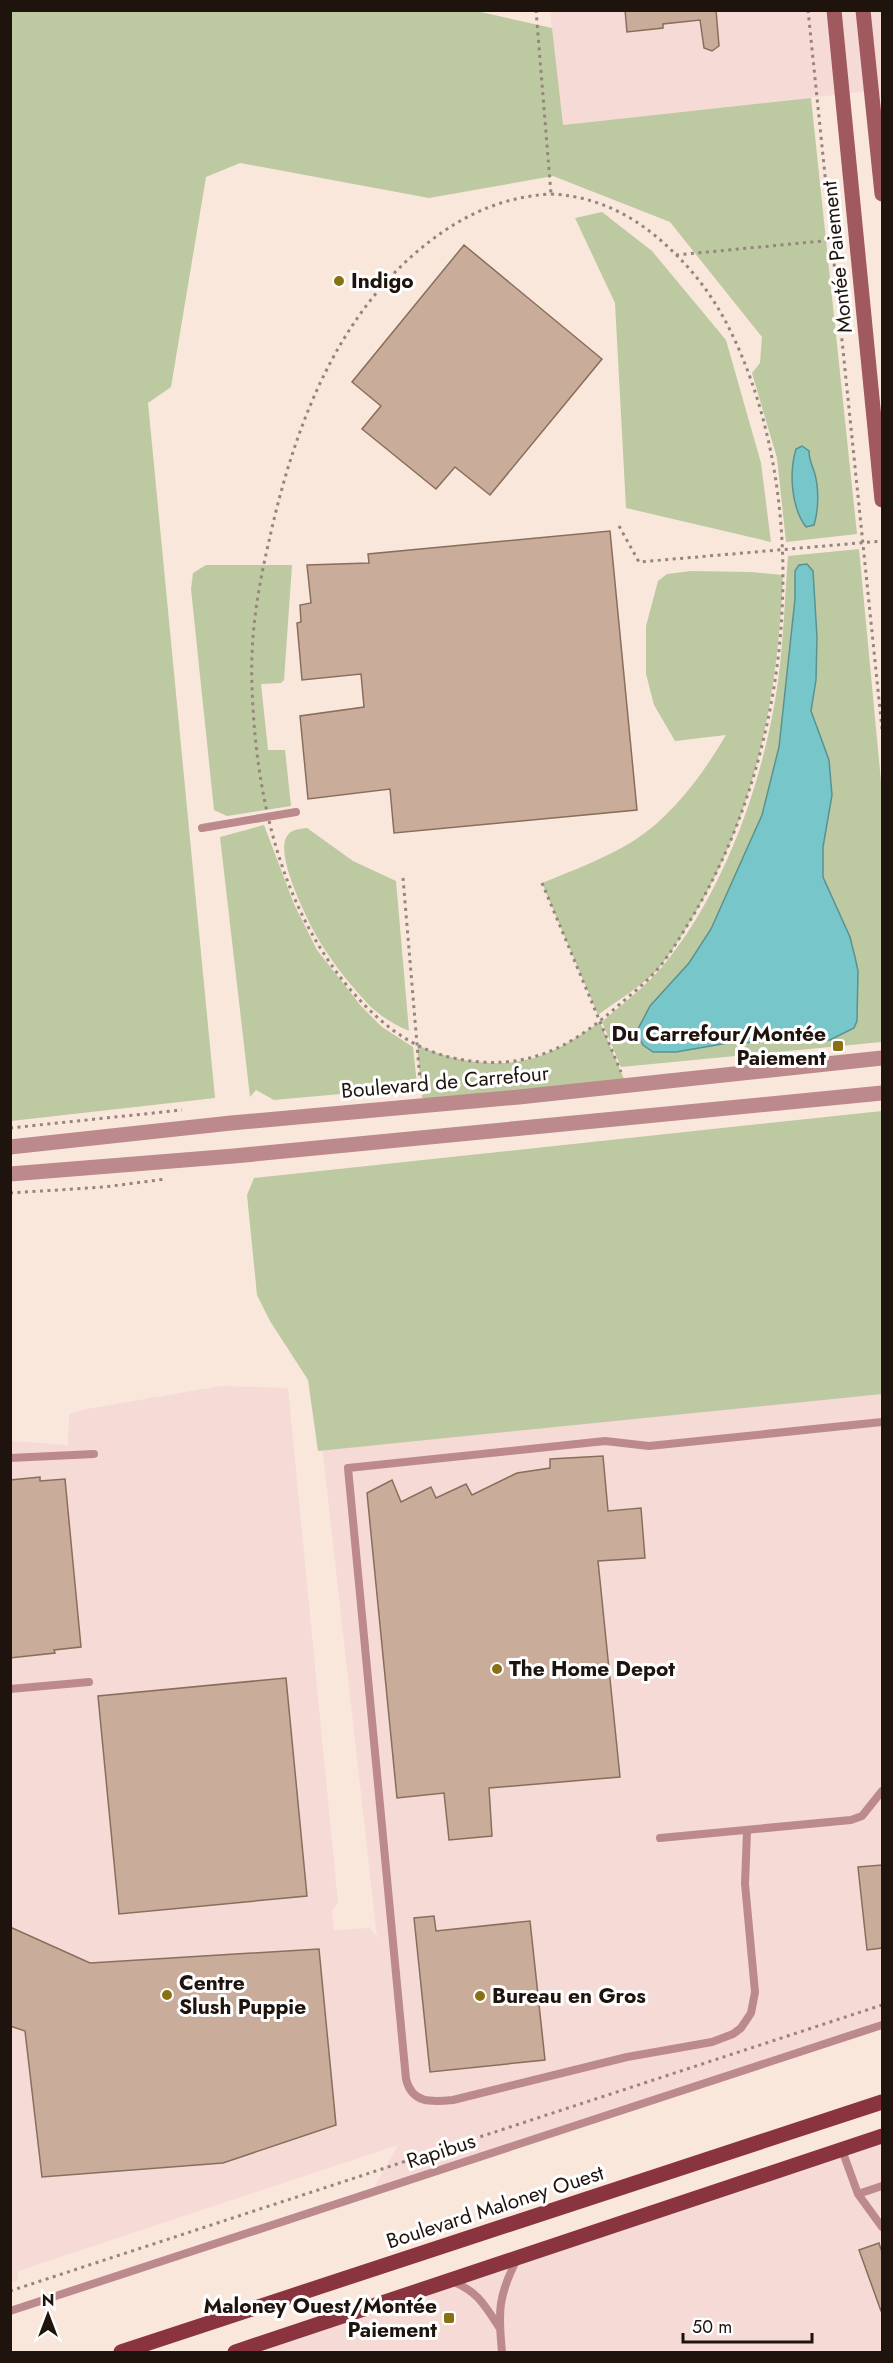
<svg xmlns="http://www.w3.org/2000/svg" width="893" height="2363" font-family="Jost,sans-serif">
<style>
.commercial{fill:#f5dad6}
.green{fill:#bdc9a1}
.water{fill:#76c6ca;stroke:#5c9191;stroke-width:1.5}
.building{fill:#c9ac99;stroke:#896e5c;stroke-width:1.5}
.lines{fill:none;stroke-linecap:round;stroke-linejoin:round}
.path{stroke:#95857c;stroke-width:3;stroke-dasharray:3 4.5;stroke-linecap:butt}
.service{stroke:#bc898c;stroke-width:8}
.tertiary{stroke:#bc898c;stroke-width:15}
.secondary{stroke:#a0595f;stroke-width:15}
.primary{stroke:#8a3440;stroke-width:15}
.poi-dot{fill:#887112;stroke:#fff;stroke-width:2}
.labels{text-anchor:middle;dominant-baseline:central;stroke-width:6;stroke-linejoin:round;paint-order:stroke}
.street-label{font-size:21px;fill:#1f140d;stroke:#fff}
.poi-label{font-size:21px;font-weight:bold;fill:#1f140d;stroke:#fff;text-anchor:start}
</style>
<rect width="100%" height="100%" fill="#fae7dc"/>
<g class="commercial">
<polygon points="550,11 882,11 882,194 870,91 562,125"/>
<polygon points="221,1386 288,1388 338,1903 332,1911 334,1930 370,1928 377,1937 322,1445 882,1389 882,2025 371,2193 398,2145 18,2271 18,2280 11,2283 10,1441 68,1445 69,1414 81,1410"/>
<polygon points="882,2136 882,2352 235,2352"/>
</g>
<g class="green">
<polygon points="11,11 476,11 552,28 563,125 811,98 857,534 786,542 777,458 752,373 760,363 762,337 670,222 553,176 429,198 240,163 206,177 171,387 148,403 215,1098 11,1121"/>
<polygon points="602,212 652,251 726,340 761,463 771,542 626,508 615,303 575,218"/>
<path d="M859 549 882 792V1042L621 1067 602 1022C622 1004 645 987 662 967 728 888 769 766 780 665 784 629 785 593 788 556Z"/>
<polygon points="206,565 292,565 284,680 281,683 261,684 268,750 285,750 291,806 227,816 214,810 191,589 193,573"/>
<path d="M691 571 751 572 783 575C778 695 756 811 694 915 683 933 672 952 659 968 645 984 615 1002 598 1015L542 883C574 870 606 858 635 840 673 815 703 774 726 735L675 741 654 705 646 674V626L658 581 667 574Z"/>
<polygon points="264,825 294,904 317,950 361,1006 382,1027 413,1047 417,1084 407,1085 407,1088 274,1100 256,1090 250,1097 220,837"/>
<path d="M307 828 353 861 396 881 409 1031C395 1025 383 1018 371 1007 352 987 334 965 320 942 309 924 274 855 287 836 291 829 300 829 307 828Z"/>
<path d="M600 1022 627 1086 423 1106 417 1045C454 1062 500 1070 540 1056 562 1048 581 1035 600 1022Z"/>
<polygon points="882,1111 882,1394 318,1451 308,1380 270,1321 257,1295 247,1195 254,1178"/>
</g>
<g class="water">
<path d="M802 446 809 451C809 459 811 463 814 471 819 486 819 509 814 525L806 527C791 507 789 473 796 449Z"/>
<polygon points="807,564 813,571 817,637 816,680 811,711 829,760 832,795 823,847 823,877 850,937 855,957 858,971 857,1021 854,1028 830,1040 728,1043 676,1052 653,1052 643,1045 639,1037 638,1029 650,1006 689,963 711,929 762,815 779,747 795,599 795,571 799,565"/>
</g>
<g class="building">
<polygon points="625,10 716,10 719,46 712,51 704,48 700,20 663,24 663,28 627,32"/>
<polygon points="464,245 602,359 490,495 455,467 436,489 362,429 381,406 352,382"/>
<polygon points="610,531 637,810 394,833 390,789 308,799 300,716 364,707 361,674 302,680 297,623 301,622 300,605 311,603 307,565 369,563 368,554"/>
<polygon points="603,1456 608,1511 641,1508 645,1558 598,1561 620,1777 489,1788 492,1836 449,1840 444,1793 397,1798 367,1493 392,1480 401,1502 431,1487 436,1498 466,1484 472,1495 517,1473 550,1468 550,1459"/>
<polygon points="40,1477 40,1481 65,1479 81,1647 54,1650 55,1653 10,1658 10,1480"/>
<polygon points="286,1678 307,1896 119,1914 98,1696"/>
<polygon points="882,1865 882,1948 867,1950 858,1867"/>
<polygon points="434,1916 436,1931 530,1921 545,2060 430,2072 414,1918"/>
<polygon points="10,1927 90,1963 319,1949 336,2125 223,2163 42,2177 25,2031 10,2026"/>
<polygon points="879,2243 882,2252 882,2311 881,2311 859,2250"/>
</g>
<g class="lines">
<g class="path">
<polyline points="536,10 551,194"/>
<polyline points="808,10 882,729"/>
<path d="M551 194C611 197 655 229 693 273 720 305 737 341 751 380 811 550 784 765 691 919 682 934 672 951 661 965 649 980 634 992 620 1004 578 1041 539 1066 481 1062 423 1058 385 1030 349 988 279 904 255 791 252 685 250 636 258 588 269 541 292 437 330 329 412 256 453 220 496 197 551 194Z"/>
<polyline points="676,255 833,240"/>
<polyline points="619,526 639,562 882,541"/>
<polyline points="403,878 421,1092"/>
<polyline points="542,883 621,1072"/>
<polyline points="10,1128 182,1110"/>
<polyline points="10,1193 104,1187 166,1179"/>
<polyline points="10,2291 882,2005"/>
</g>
<g class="service">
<polyline points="202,828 296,812"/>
<polyline points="10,1458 94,1454"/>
<polyline points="10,1689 89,1682"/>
<path d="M747 1831 745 1884 755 1992 751 2013 741 2028 733 2034 712 2042 627 2057 453 2100C432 2102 412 2104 406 2079L348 1468 605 1441 649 1446 882 1422"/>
<polyline points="660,1838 851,1820 862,1816 882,1791"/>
<polyline points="842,2150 858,2194 882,2227"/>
<polyline points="858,2194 882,2186"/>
<path d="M452 2281C478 2292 484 2304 499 2327"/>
<polyline points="10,2311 882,2025"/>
<path d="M502 2352C498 2312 498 2296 517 2259"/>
</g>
<g class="tertiary">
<polyline points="10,1147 231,1123 519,1097 882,1058"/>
<polyline points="10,1174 234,1156 882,1093"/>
</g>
<g class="secondary">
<polyline points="834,10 882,500"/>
<polyline points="863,10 882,194"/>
</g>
<g class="primary">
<polyline points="121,2352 882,2102"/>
<polyline points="235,2352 882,2136"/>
</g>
</g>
<g class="poi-dot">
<circle cx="339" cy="281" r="6"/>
<rect x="832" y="1040" width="12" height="12" rx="3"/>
<circle cx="497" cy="1669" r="6"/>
<circle cx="167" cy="1995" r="6"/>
<circle cx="480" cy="1996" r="6"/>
<rect x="443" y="2312" width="12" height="12" rx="3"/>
</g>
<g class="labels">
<g class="street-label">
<text transform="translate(837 257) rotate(-96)">Montée Paiement</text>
<text transform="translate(445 1082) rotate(-5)">Boulevard de Carrefour</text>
<text transform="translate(441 2151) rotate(-18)">Rapibus</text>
<text transform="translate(495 2207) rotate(-18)">Boulevard Maloney Ouest</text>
</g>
<g class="poi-label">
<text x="351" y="281">Indigo</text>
<text x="826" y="1034" text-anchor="end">Du Carrefour/Montée<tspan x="826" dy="24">Paiement</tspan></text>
<text x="509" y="1669">The Home Depot</text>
<text x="179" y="1983">Centre<tspan x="179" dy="24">Slush Puppie</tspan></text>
<text x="492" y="1996">Bureau en Gros</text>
<text x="437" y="2306" text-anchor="end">Maloney Ouest/Montée<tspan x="437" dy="24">Paiement</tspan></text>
</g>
</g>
<rect width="893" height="2363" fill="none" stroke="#1f140d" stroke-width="24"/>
<g transform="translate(48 2315)" stroke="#ffffff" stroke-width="4.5" paint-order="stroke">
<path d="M0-4.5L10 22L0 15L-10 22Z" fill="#1f140d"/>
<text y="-9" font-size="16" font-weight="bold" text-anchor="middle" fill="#1f140d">N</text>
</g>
<path d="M683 2333v9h129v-9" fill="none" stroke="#1f140d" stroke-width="3"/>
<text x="692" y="2333" font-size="18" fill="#1f140d" stroke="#ffffff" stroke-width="4.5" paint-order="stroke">50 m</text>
</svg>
